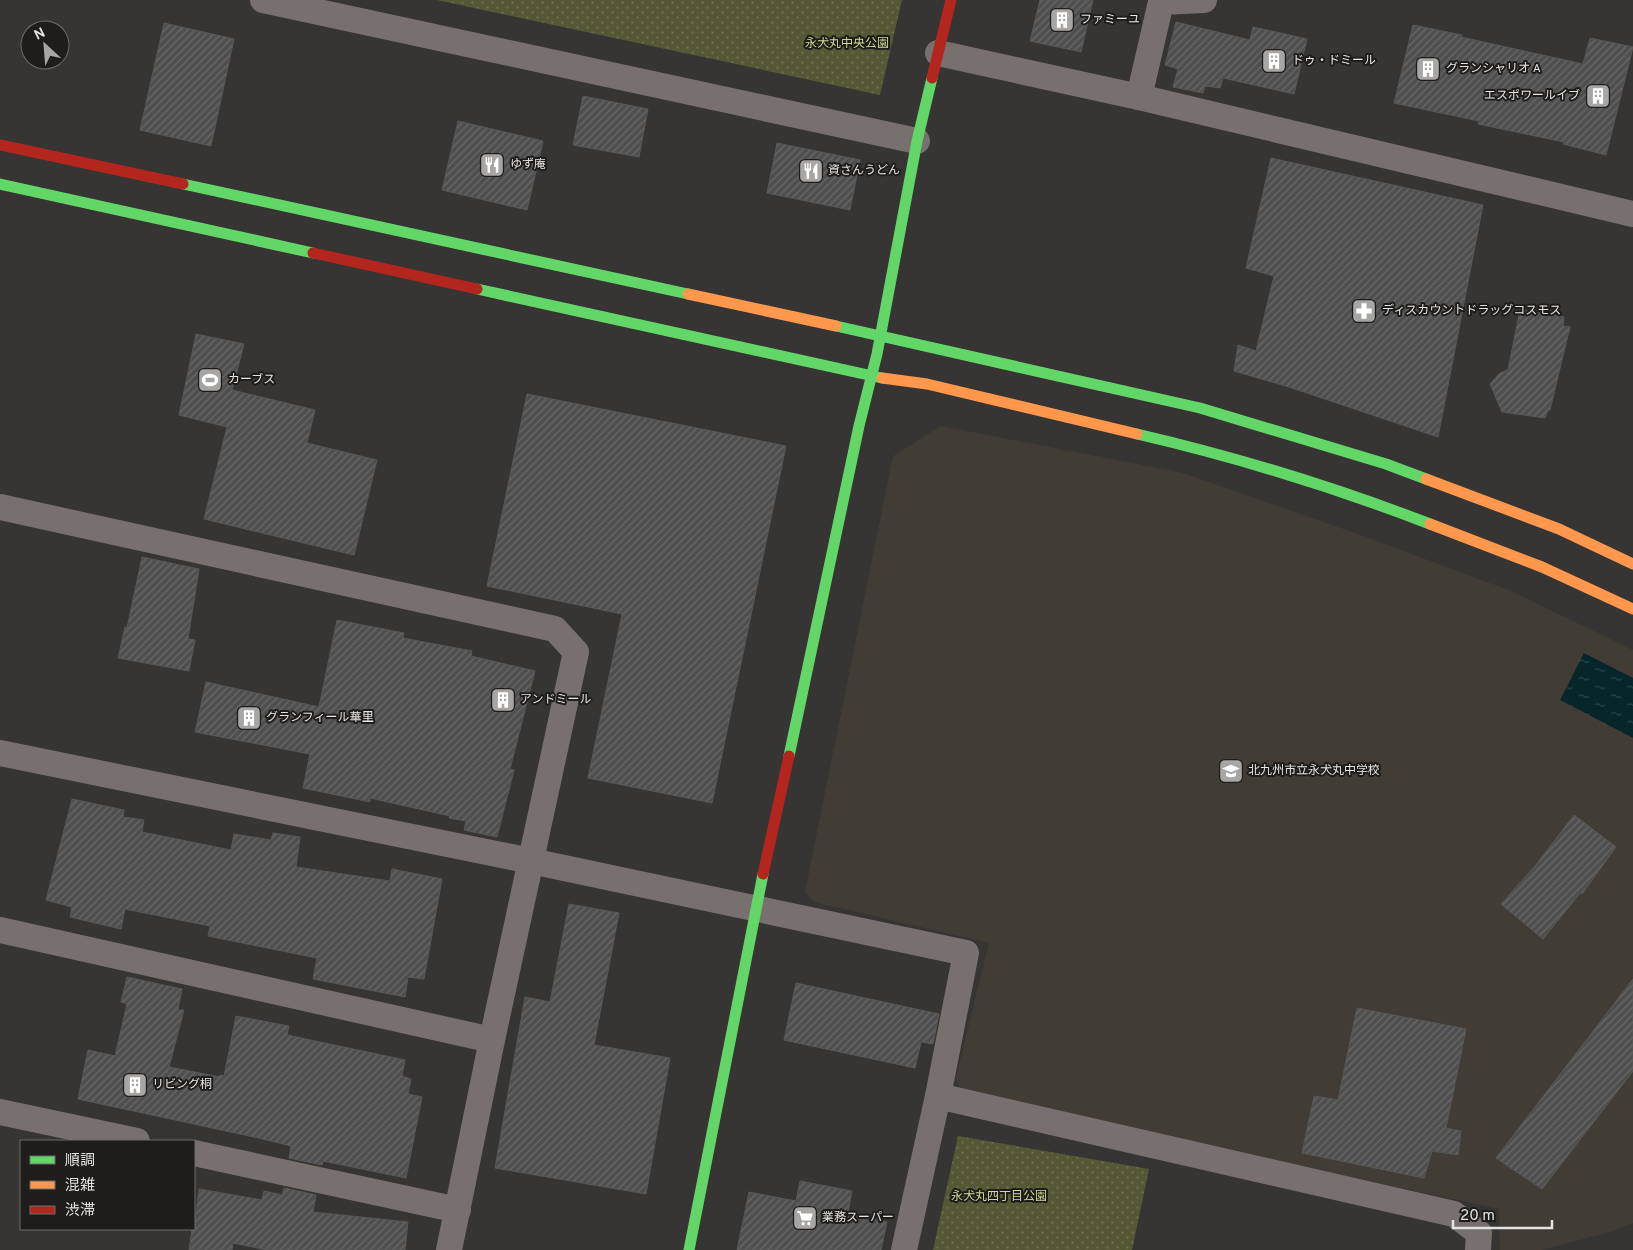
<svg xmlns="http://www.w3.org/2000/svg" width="1633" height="1250" font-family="Overpass,'Noto Sans JP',sans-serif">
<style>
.built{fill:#413d36}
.park{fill:url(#park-dots)}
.water{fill:url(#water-ripples)}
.building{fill:url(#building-hatch);stroke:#595858}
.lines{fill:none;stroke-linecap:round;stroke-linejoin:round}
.street{stroke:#77706e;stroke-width:26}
.fast{stroke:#63d668;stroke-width:11}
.slow{stroke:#ff974d;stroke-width:11}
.jam{stroke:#b3261e;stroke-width:11}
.labels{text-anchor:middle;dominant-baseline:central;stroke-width:4;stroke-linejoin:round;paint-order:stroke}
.poi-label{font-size:12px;fill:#e4e3e1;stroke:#1e1d1c;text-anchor:start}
.park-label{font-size:12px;fill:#d2d78d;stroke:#1e1d1c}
</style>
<defs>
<pattern id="park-dots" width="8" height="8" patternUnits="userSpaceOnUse" patternTransform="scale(1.25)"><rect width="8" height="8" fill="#565835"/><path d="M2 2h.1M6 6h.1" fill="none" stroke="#6e7052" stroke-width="1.8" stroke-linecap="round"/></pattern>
<pattern id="water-ripples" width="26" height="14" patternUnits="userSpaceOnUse" patternTransform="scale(1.25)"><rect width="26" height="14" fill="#07262a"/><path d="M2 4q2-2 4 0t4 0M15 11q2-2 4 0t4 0" fill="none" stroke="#2b4549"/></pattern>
<pattern id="building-hatch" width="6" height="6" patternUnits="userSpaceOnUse" patternTransform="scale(1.25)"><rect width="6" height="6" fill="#504f4f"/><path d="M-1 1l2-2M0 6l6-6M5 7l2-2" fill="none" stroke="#696868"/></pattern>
</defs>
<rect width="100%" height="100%" fill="#363534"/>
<polygon class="built" points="941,426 1183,473 1358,534 1511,591 1633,650 1633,1223 1613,1231 1542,1250 1500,1250 1499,1209 962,1093 956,1077 989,943 814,902 805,892 893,456"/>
<g class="park">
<polygon points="437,0 902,0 880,95"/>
<polygon points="958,1136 1149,1169 1132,1250 933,1250"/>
</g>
<polygon class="water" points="1584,653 1633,678 1633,738 1560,700"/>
<g class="building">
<polygon points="1040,0 1093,0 1081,52 1030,41"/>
<polygon points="1176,22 1250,40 1253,27 1307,39 1294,94 1223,78 1220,88 1205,86 1203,93 1173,87 1178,69 1165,65"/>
<polygon points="164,23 234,39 211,146 140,130"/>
<polygon points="1413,25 1462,35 1461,37 1583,64 1590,38 1633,47 1606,155 1563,144 1564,142 1478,124 1479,121 1394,103"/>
<polygon points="583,96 648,109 639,157 573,145"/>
<polygon points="458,121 543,141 527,210 442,190"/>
<polygon points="777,143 860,160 850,210 767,193"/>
<polygon points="1271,158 1483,205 1438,437 1289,387 1234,371 1238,345 1256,351 1274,276 1246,268"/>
<polygon points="1520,310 1564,317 1563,326 1570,327 1550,410 1548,410 1545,418 1502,412 1490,384 1500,373 1508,370"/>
<polygon points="196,334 244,344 232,390 315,410 307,443 377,460 354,555 204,519 227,427 179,415"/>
<polygon points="527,394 786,446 712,803 588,778 622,614 487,586"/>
<polygon points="142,557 199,569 188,639 195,640 189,671 118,658 125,627 127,628"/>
<polygon points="337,620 404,633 403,638 472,651 471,656 535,671 510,769 514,770 497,837 464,830 466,821 449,818 450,816 370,798 370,802 303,788 310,754 195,732 206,682 319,707"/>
<polygon points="72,799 124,810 123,817 144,820 142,832 231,850 234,834 271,840 273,833 300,837 296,867 390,881 392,869 442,879 424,979 408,977 405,997 313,979 317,958 208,936 210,926 125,909 121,929 70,917 72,907 46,900"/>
<polygon points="1574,815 1616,847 1582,894 1581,892 1543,939 1501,904 1535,866"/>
<polygon points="569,904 619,913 594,1045 670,1058 646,1194 495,1168 525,997 550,1002"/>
<polygon points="127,977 182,989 178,1010 184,1010 169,1067 220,1077 220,1075 224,1076 236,1016 289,1026 287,1035 405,1060 402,1076 411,1079 408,1094 422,1097 406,1178 323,1161 322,1165 289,1158 291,1146 263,1139 78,1099 88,1050 115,1056 127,1004 121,1002"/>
<polygon points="1633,979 1633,1071 1542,1189 1496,1158"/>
<polygon points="796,983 939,1014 933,1044 921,1042 915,1068 784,1040"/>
<polygon points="1357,1008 1466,1029 1446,1128 1461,1131 1458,1155 1432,1151 1424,1178 1302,1153 1314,1096 1338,1100"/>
<polygon points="800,1181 852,1191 848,1213 887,1222 881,1250 737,1250 749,1192 796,1201"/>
<polygon points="284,1188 316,1195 313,1212 408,1222 405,1250 267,1250 233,1243 232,1250 189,1250 192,1229 194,1229 199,1189 262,1200 264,1191 282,1195"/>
</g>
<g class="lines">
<g class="street">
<polyline points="263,0 917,141"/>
<polyline points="938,53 1139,97 1633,214"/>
<polyline points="1139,97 1161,2 1204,0"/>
<polyline points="0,507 555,629 576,652 492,1040 449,1250"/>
<polyline points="0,753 531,861 966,953 938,1096 904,1250"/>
<polyline points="0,930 492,1040"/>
<polyline points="938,1096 1454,1214 1479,1233 1478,1250"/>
<polyline points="0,1112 137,1141"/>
<polyline points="194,1153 458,1210"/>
</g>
<g class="fast">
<polyline points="0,184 313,253"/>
<polyline points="183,184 688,294"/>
<polyline points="477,289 882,378"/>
<polyline points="836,326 1200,408 1386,464 1426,479"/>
<path d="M1137 434C1236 457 1334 487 1430 524"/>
<polyline points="789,756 859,426 877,354 917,141 932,78"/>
<polyline points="689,1250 763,874"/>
</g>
<g class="slow">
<polyline points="688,294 836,326"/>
<polyline points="882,378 927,384 1137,434"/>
<polyline points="1426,479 1559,529 1633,564"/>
<polyline points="1430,524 1542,567 1633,609"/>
</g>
<g class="jam">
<polyline points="932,78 951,0"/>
<polyline points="0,145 183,184"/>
<polyline points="313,253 477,289"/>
<polyline points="763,874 789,756"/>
</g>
</g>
<defs>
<symbol id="building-square" viewBox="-11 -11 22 22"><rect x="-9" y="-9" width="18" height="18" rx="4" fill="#a7a6a4" stroke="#1e1d1c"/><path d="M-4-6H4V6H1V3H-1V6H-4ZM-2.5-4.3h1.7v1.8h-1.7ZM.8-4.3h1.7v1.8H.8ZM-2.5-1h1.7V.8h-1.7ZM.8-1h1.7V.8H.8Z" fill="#fff"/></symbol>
<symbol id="restaurant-square" viewBox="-11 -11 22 22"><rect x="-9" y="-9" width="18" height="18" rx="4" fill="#a7a6a4" stroke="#1e1d1c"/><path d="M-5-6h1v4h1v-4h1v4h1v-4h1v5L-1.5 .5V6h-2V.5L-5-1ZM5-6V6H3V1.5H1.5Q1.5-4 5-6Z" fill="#fff"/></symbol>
<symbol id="pharmacy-square" viewBox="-11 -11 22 22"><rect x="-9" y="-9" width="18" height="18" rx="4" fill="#a7a6a4" stroke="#1e1d1c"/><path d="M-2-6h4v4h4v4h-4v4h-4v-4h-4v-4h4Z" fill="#fff"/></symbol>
<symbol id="stadium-square" viewBox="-11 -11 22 22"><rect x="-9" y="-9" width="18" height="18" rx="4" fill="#a7a6a4" stroke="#1e1d1c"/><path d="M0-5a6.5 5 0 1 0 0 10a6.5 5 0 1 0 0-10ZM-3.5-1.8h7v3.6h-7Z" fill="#fff"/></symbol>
<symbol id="school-square" viewBox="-11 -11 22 22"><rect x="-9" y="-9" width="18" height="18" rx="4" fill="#a7a6a4" stroke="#1e1d1c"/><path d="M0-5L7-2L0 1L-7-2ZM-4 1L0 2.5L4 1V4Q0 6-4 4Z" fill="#fff"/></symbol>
<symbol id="supermarket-square" viewBox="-11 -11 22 22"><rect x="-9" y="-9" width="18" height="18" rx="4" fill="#a7a6a4" stroke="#1e1d1c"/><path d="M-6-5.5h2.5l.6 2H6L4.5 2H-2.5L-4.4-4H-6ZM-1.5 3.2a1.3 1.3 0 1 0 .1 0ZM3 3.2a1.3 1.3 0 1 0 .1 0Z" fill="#fff"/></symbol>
</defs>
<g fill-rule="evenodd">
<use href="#building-square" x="1048" y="6" width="28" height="28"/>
<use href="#building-square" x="1260" y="47" width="28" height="28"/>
<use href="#building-square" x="1414" y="55" width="28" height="28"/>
<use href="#building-square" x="1584" y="82" width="28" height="28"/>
<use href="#restaurant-square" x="478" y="151" width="28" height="28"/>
<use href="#restaurant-square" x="797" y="157" width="28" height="28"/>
<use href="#pharmacy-square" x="1350" y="297" width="28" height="28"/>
<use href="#stadium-square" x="196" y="366" width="28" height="28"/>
<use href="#building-square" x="489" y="686" width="28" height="28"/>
<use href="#building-square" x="235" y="704" width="28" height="28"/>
<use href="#school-square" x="1217" y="757" width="28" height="28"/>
<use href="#building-square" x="121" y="1071" width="28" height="28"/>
<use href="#supermarket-square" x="791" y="1204" width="28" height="28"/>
</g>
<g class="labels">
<g class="poi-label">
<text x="1080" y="20">ファミーユ</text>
<text x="1292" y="61">ドゥ・ドミール</text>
<text x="1446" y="69">グランシャリオ A</text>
<text x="1580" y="96" text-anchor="end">エスポワールイブ</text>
<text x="510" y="165">ゆず庵</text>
<text x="828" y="171">資さんうどん</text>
<text x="1382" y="311">ディスカウントドラッグコスモス</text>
<text x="228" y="380">カーブス</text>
<text x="520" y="700">アンドミール</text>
<text x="266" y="718">グランフィール華里</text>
<text x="1248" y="771">北九州市立永犬丸中学校</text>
<text x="152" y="1085">リビング桐</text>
<text x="822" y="1218">業務スーパー</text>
</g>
<g class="park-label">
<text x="847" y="44">永犬丸中央公園</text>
<text x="999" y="1197">永犬丸四丁目公園</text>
</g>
</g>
<rect x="20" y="1140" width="175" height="90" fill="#1e1d1c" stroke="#6d6c6b"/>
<rect x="30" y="1156" width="25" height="8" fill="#63d668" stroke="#6d6c6b"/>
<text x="65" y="1165" font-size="15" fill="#e4e3e1">順調</text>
<rect x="30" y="1181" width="25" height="8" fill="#ff974d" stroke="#6d6c6b"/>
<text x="65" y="1190" font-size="15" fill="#e4e3e1">混雑</text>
<rect x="30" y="1206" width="25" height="8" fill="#b3261e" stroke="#6d6c6b"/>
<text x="65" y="1215" font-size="15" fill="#e4e3e1">渋滞</text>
<g transform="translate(45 45) rotate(334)"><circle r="24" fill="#1e1d1c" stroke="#6d6c6b"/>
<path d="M0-4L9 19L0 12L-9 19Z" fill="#a7a6a4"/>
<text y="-8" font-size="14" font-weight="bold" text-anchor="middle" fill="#e4e3e1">N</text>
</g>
<path d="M1453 1220v8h99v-8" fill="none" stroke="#e4e3e1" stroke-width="2.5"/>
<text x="1460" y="1220" font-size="15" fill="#e4e3e1" stroke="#1e1d1c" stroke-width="4" paint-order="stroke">20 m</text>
</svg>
